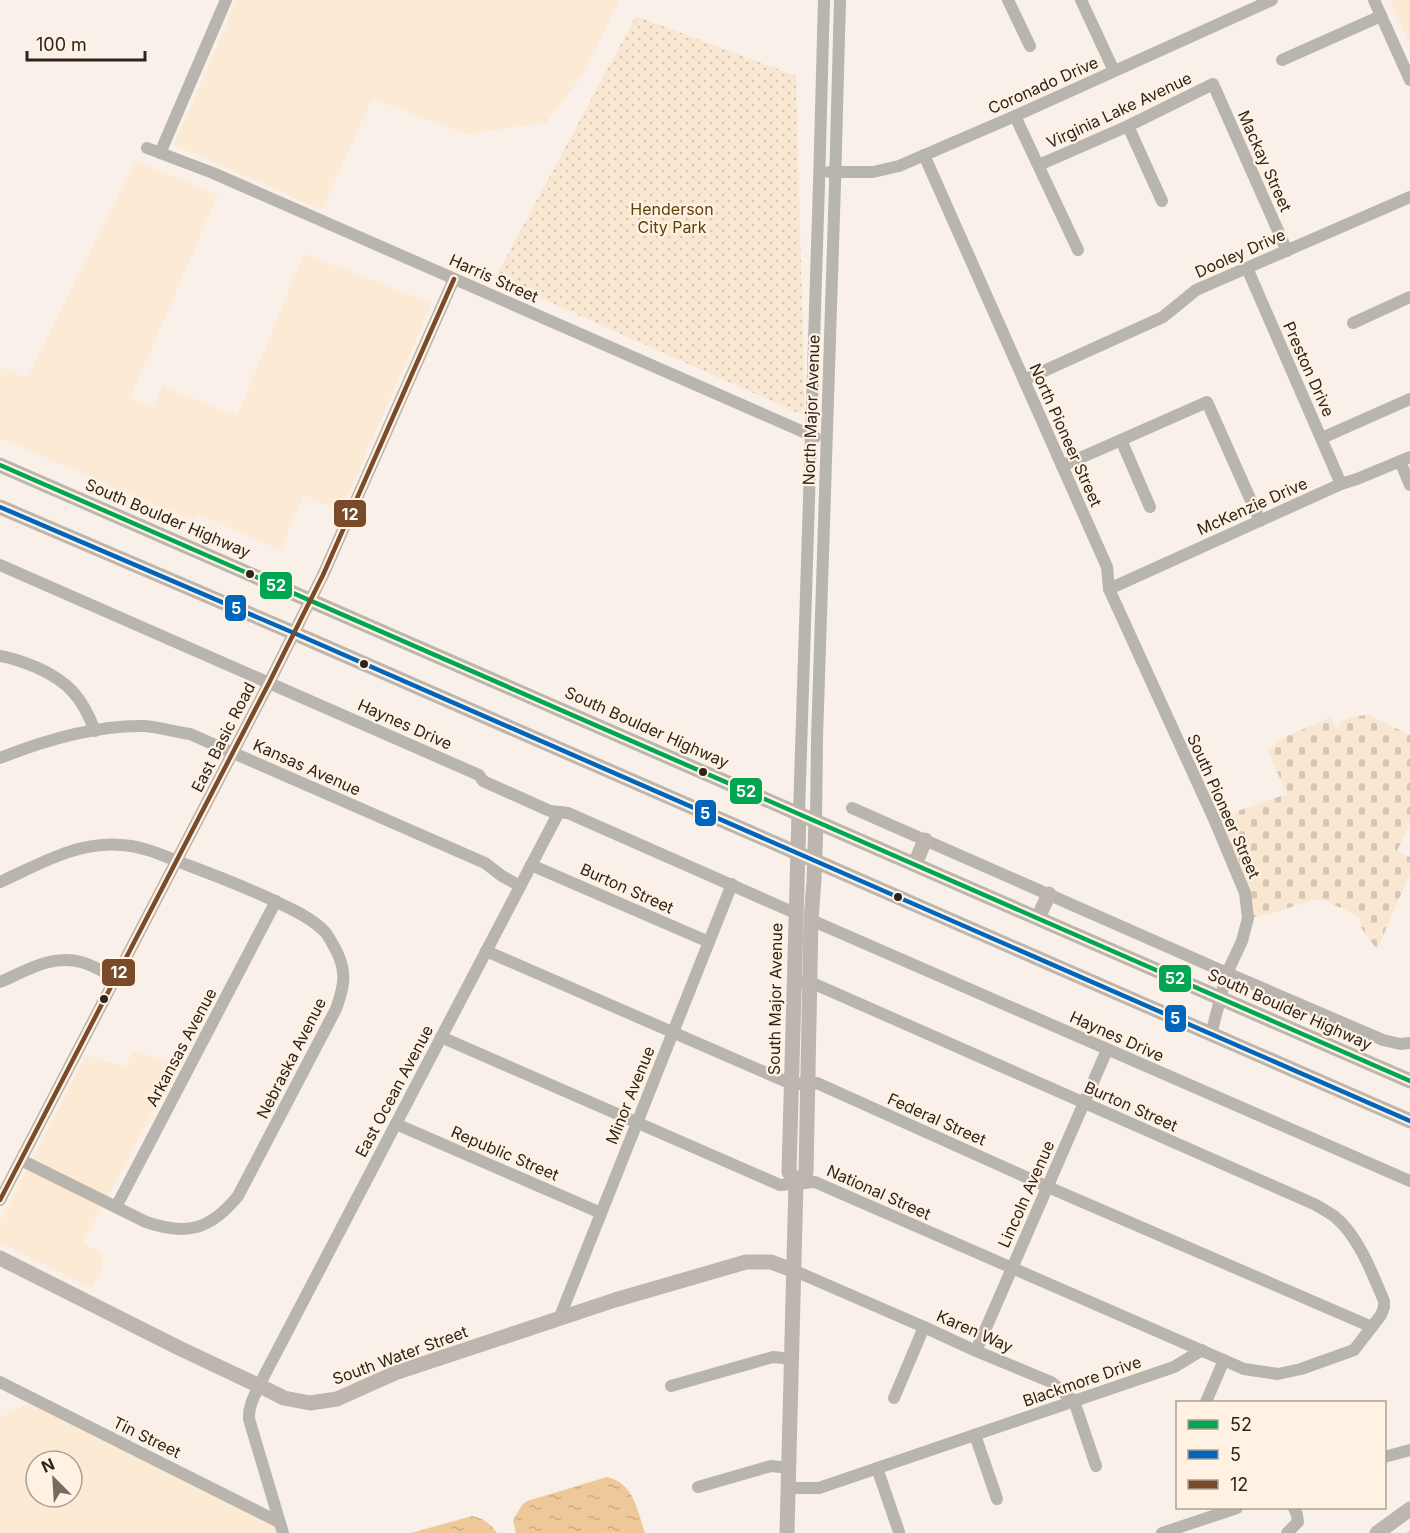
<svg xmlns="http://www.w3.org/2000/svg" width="1410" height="1533" font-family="Inter,sans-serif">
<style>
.built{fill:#fcead5;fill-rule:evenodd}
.green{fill:url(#green-dots)}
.cemetery{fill:url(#cemetery-stones)}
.water{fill:url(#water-ripples)}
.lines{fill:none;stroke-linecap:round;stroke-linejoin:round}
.stream{stroke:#eec898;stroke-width:2}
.minor{stroke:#b8b4ae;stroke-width:12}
.major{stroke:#bcb6af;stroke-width:15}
.bus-1-casing{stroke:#fff2e3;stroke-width:9}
.bus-2-casing{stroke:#fff2e3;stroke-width:9}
.bus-3-casing{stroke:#fff2e3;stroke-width:9}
.bus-1{stroke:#00a651;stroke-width:4.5}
.bus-2{stroke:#0065bd;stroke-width:4.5}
.bus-3{stroke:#7a4b2a;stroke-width:4.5}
.bus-dot{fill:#2d251c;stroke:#fff2e3;stroke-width:2}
.labels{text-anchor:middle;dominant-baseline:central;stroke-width:4.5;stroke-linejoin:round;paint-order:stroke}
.street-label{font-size:16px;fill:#2d251c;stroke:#fff2e3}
.park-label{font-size:16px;fill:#613f0a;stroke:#fff2e3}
.line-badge{stroke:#fff2e3;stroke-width:2}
.badge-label{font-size:16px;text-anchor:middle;font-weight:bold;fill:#fff}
</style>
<defs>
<pattern id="green-dots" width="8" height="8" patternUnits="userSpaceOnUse" patternTransform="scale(1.5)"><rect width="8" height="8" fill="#f9e7d1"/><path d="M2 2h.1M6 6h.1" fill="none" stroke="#d6c6b3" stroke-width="1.8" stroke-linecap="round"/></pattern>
<pattern id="cemetery-stones" width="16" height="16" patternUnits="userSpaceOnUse" patternTransform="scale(1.5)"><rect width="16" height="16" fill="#f9e7d1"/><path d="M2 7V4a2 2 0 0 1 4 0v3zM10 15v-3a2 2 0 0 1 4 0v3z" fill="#d6c6b3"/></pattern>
<pattern id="water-ripples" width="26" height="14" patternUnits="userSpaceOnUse" patternTransform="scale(1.5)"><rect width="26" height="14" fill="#eec898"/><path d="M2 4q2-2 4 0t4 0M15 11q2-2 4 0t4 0" fill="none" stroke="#ccac82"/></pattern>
</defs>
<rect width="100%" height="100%" fill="#f9f1e9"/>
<g class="built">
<polygon points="237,0 620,0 581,77 546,123 466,134 372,99 322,210 174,145"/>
<polygon points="1390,0 1410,0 1410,45"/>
<polygon points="136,161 218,195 130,398 153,409 163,386 237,416 304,254 432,303 341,511 304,495 280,550 197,514 193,521 0,438 0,367 27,378"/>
<polygon points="133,1051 179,1064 83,1243 104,1255 101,1271 92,1288 0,1242 0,1221 86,1055 125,1067"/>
<path d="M36 1400 279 1522 283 1533H0V1417ZM36 1461H72V1497H36Z"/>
</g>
<polygon class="green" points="636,16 796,76 805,416 495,278"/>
<polygon class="cemetery" points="1368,715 1410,735 1410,823 1397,851 1410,857 1410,873 1377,950 1360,926 1360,917 1326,901 1313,900 1266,915 1248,918 1214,819 1287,794 1267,749 1275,745 1274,742 1331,717 1336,729 1339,728 1340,722 1355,716"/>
<g class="water">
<path d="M607 1477C634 1483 637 1510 645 1533H516L513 1520 522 1505 527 1501Z"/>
<path d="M472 1516C483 1518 491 1524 497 1533H411Z"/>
</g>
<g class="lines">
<polyline class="stream" points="1408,1533 1410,1532"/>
<g class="minor">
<polyline points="1008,0 1030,46"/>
<polyline points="1081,0 1114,71"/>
<polyline points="1374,0 1410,80"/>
<polyline points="1282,60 1381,16"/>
<polyline points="1015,116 1078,250"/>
<polyline points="1128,126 1162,201"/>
<polyline points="147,148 213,173 815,437"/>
<polyline points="160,153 226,0"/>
<polyline points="924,155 1107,567 1109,589 1214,819 1245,893 1248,918 1242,941 1227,973 1211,1034"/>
<polyline points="1039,165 1128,126 1213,84 1287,251"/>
<polyline points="829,172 873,172 899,166 1015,116 1272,0"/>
<polyline points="1247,268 1341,484"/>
<polyline points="1353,323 1410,297"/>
<polyline points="1024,380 1163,317 1196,290 1410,197"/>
<polyline points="1322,438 1410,399"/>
<polyline points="1121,440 1150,507"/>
<polyline points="1400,461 1410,485"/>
<polyline points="1062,466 1207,402 1260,521"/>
<polyline points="0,565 479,775 483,781 550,811 568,813 795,913"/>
<polyline points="1109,589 1341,484 1357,479 1410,457"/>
<path d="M0 656C13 658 23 662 36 667 69 682 82 697 95 731"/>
<path d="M0 758C45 740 96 725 144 726 159 727 175 732 190 734L485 863 502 876 520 886"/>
<polyline points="852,808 1227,973 1383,1040 1400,1044 1410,1043"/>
<polyline points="799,814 819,184 824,0"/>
<polyline points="816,821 817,739 835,184 840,0"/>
<polyline points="531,865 709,942"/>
<path d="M0 882C38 865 77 841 121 845 145 846 168 858 190 866 222 878 253 890 283 905 298 912 314 920 325 932 330 938 333 945 337 952 347 973 344 987 336 1009L238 1196C210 1230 187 1236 146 1222L21 1160"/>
<polyline points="811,920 1410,1181"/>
<polyline points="486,951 787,1082 807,1085 817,1083 1048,1187 1372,1327"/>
<path d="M0 982C26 971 52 954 81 962 93 965 105 973 116 978"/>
<path d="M441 1037 780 1185 815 1182 1244 1369 1278 1374 1301 1369 1354 1350 1381 1315 1384 1307V1301C1372 1273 1358 1235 1334 1216 1328 1212 1321 1208 1314 1204L810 982H801"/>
<polyline points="396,1124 601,1213"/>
<polyline points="0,1200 269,683 323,575 454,279"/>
<polyline points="116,1207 276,901"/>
<polyline points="795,1271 924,1327 976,1351 1051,1382 1074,1401 1096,1466"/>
<polyline points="559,1319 732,884"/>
<polyline points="976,1351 1107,1050"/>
<polyline points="0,1382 279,1522"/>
<polyline points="671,1386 773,1357 792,1359"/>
<polyline points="894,1398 924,1327"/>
<polyline points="1206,1402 1224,1360"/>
<polyline points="975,1435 997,1499"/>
<polyline points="1384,1457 1410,1450"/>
<polyline points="877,1468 899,1532"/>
<polyline points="698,1487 771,1466 790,1468"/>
<polyline points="789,1488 819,1488 1174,1367 1202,1350"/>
<path d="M283 1533 249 1419C248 1403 258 1390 264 1376L559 812"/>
<polyline points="1162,1533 1237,1508"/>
<polyline points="1287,1533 1298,1522 1297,1515 1294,1508"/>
</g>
<g class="major">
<polyline points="0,465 1410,1081"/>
<polyline points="0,507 294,633 1410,1121"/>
<polyline points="915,864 925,840"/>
<polyline points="1038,918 1049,894"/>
<polyline points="796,1183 806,1173 811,920 814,880 816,821"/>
<polyline points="0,1258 179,1348 268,1390 284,1398 310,1403 337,1399 395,1373 615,1300 746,1262 771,1262 795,1271"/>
<polyline points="787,1533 796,1183 789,1172 799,814"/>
<polyline points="1377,1533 1410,1509"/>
</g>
<defs>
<polyline id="bus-1" points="0,465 1410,1081"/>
<polyline id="bus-2" points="0,507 294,633 1410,1121"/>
<polyline id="bus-3" points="0,1200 269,683 323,575 454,279"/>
</defs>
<use href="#bus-1" class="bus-1-casing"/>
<use href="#bus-2" class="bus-2-casing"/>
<use href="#bus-3" class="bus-3-casing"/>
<use href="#bus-1" class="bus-1"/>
<use href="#bus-2" class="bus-2"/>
<use href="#bus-3" class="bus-3"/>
</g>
<g class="bus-dot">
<circle cx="250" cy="574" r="5"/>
<circle cx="364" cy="664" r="5"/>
<circle cx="703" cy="772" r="5"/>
<circle cx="898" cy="897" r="5"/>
<circle cx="104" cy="999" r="5"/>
</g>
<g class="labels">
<g class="street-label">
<text transform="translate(1043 85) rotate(-24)">Coronado Drive</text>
<text transform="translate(1119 110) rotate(-25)">Virginia Lake Avenue</text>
<text transform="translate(1265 161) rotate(66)">Mackay Street</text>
<text transform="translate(1240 253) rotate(-24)">Dooley Drive</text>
<text transform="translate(494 278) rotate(24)">Harris Street</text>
<text transform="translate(1309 369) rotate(66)">Preston Drive</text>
<text transform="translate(811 410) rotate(-88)">North Major Avenue</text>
<text transform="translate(1066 435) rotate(66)">North Pioneer Street</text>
<text transform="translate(1252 506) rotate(-24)">McKenzie Drive</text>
<text transform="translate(168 518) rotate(23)">South Boulder Highway</text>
<text transform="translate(405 724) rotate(24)">Haynes Drive</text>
<text transform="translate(647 727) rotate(24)">South Boulder Highway</text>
<text transform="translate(223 737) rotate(-63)">East Basic Road</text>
<text transform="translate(307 767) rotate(24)">Kansas Avenue</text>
<text transform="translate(1224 806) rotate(66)">South Pioneer Street</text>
<text transform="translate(627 888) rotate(24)">Burton Street</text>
<text transform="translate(775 999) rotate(-89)">South Major Avenue</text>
<text transform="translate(1290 1009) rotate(24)">South Boulder Highway</text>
<text transform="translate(1117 1036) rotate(24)">Haynes Drive</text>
<text transform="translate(181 1047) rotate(-62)">Arkansas Avenue</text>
<text transform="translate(291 1058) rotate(-63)">Nebraska Avenue</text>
<text transform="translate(394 1091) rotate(-62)">East Ocean Avenue</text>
<text transform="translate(630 1095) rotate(-68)">Minor Avenue</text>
<text transform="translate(1131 1106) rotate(24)">Burton Street</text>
<text transform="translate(937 1119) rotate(24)">Federal Street</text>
<text transform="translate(505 1153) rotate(23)">Republic Street</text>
<text transform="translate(879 1192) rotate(24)">National Street</text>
<text transform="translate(1026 1194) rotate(-66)">Lincoln Avenue</text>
<text transform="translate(975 1331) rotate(24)">Karen Way</text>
<text transform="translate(400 1355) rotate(-20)">South Water Street</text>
<text transform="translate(1082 1381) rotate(-19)">Blackmore Drive</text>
<text transform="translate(147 1437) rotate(26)">Tin Street</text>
</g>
<g class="park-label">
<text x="672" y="209">Henderson<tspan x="672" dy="18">City Park</tspan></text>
</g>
</g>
<g class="line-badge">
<rect x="333" y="499" width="34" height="29" rx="6" fill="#7a4b2a"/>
<rect x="259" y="571" width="34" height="29" rx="6" fill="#00a651"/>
<rect x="224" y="594" width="23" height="28" rx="6" fill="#0065bd"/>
<rect x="729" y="777" width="34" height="28" rx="6" fill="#00a651"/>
<rect x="694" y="799" width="23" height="28" rx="6" fill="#0065bd"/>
<rect x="101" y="958" width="35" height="29" rx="6" fill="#7a4b2a"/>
<rect x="1158" y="964" width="34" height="29" rx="6" fill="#00a651"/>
<rect x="1164" y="1004" width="23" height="29" rx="6" fill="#0065bd"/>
</g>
<g class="badge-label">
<text x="350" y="520">12</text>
<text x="276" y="591">52</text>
<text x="236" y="614">5</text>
<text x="746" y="797">52</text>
<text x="705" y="819">5</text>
<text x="119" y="978">12</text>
<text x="1175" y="984">52</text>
<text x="1175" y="1024">5</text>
</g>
<rect x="1176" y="1401" width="210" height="108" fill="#fff2e3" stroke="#aba093" stroke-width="1.5"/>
<rect x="1188" y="1420" width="30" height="9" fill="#00a651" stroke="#aba093" stroke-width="1.5"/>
<text x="1230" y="1431" font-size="18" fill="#2d251c">52</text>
<rect x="1188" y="1450" width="30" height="9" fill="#0065bd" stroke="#aba093" stroke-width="1.5"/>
<text x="1230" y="1461" font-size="18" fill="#2d251c">5</text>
<rect x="1188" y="1480" width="30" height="9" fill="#7a4b2a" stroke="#aba093" stroke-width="1.5"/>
<text x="1230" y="1491" font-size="18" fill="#2d251c">12</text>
<g transform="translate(54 1479) rotate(336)"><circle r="28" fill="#fff2e3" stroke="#aba093" stroke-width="1.5"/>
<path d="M0-4.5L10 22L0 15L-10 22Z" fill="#746c64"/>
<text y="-9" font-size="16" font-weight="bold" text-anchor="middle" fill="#2d251c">N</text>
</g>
<path d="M27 51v9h118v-9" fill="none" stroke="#2d251c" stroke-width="3"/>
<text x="36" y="51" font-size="18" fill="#2d251c" stroke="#fff2e3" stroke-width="4.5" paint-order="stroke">100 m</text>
</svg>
